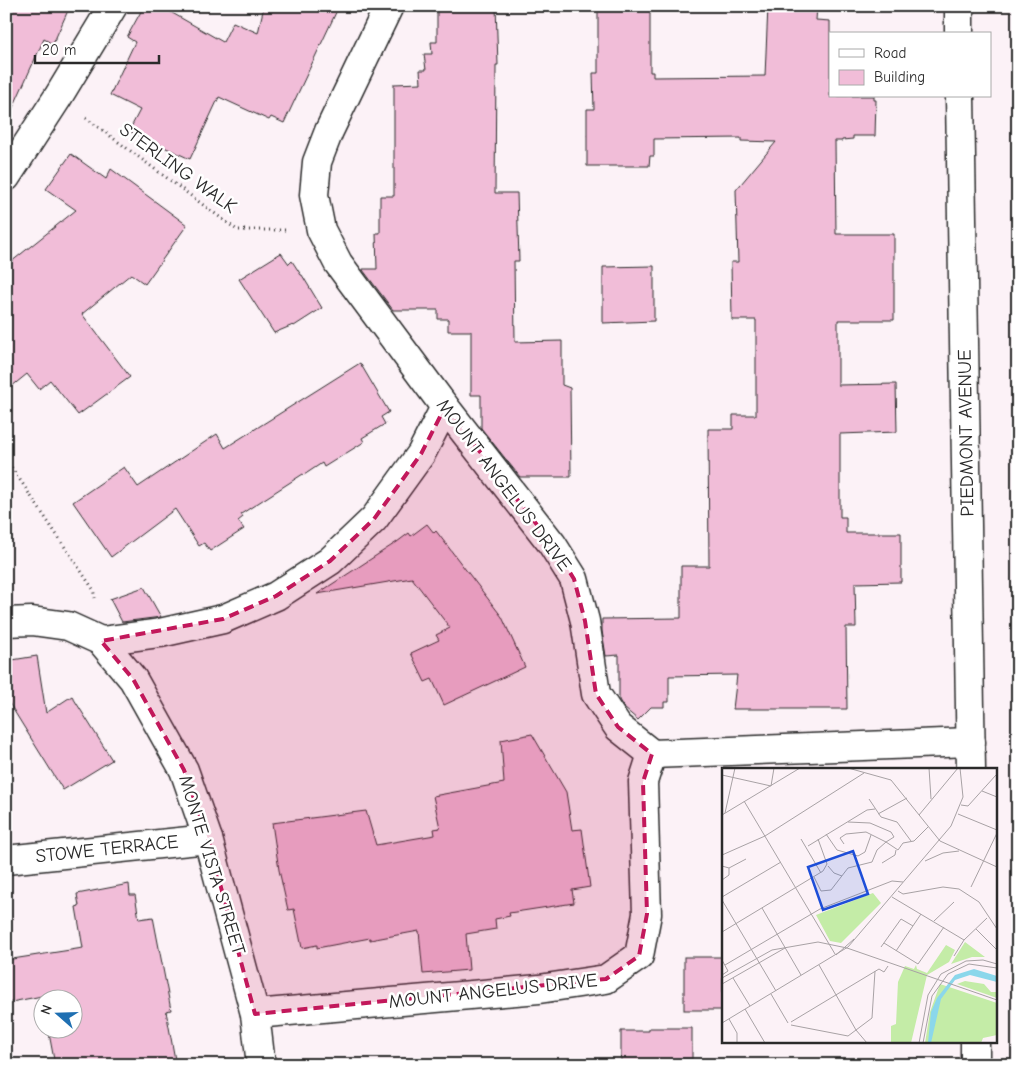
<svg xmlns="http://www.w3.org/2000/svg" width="1024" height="1071" font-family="'Comic Neue',sans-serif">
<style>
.building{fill:#f1bdd8;stroke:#2b2b2b}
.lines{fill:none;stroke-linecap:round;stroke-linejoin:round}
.street-casing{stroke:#2b2b2b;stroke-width:31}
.secondary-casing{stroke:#2b2b2b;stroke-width:31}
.path{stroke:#2b2b2b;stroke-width:3;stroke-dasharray:1 4;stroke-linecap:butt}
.street{stroke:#fff;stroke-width:28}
.secondary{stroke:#fff;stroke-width:28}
.marked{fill:#c2185b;fill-opacity:0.2;stroke:#c2185b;stroke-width:4;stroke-dasharray:10 6;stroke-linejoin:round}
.labels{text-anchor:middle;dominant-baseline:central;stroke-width:5;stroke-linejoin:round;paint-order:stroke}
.street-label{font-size:19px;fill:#2b2b2b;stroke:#fff}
.inset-road{fill:none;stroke:#a8a2a5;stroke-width:1}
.view{fill:#1d4ed8;fill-opacity:0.15;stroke:#1d4ed8;stroke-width:2.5}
.inset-edge{fill:none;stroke:#2b2b2b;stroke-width:2.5}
</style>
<rect width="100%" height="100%" fill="#fcf2f7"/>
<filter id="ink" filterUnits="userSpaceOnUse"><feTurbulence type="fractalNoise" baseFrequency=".02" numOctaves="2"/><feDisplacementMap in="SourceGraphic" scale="10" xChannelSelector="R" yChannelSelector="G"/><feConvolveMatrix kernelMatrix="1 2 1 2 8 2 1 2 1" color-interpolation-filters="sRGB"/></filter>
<g filter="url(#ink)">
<g class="building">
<polygon points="6,6 70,6 53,44 44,39 6,123"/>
<polygon points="144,6 160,6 223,42 233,22 258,33 264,6 339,6 284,123 271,117 269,120 219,97 190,159 129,131 140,110 110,95 135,42 127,37"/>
<polygon points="437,6 496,6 498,65 496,65 495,193 517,193 519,261 514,261 515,342 562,341 562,385 570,388 571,477 520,477 481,428 481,395 471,395 471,331 448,331 448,319 438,319 438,310 393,310 363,270 363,269 377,269 376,233 380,233 380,196 394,196 394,84 421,83 420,70 426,70 424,54 432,54 431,42 437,42"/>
<polygon points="598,6 650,6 650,72 653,72 653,77 765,76 768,6 817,6 816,20 830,21 830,96 874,96 874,100 876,100 875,136 853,136 853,139 842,140 842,141 835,141 836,234 894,234 894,320 838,320 838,385 896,384 897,432 840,434 840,517 846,517 846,533 901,533 901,582 855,583 856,627 846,627 847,709 733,709 737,675 669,676 669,702 664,702 664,707 651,707 638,720 624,708 619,700 619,655 606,656 602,631 602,619 681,618 681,566 709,566 708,429 733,429 733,415 756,415 756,320 732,320 731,262 738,262 736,190 776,142 741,141 741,138 654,139 654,156 650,156 649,166 587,166 587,109 594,109 593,73 598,73"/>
<polygon points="71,154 106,179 111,169 187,225 145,284 131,274 82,314 130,377 78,415 50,380 39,389 27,374 6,391 6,266 76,210 46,189"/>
<polygon points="281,253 289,264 292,261 301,275 302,275 322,308 294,326 293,325 274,333 239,279"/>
<polygon points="654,266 654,321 603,323 603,267"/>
<polygon points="360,363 389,412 381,417 385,424 362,438 364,442 324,467 322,463 304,475 303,474 241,514 243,517 238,521 244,529 210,551 204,543 199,546 175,509 111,557 73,502 124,467 138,487 217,434 225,448"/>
<polygon points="427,524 434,533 436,531 502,617 525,667 444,705 432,679 425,682 411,653 439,640 436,635 450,628 412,578 317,594 397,542 409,533 411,536"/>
<polygon points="144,587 161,617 122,622 110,599"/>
<polygon points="37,656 46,713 72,696 112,760 63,790 6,698 6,661"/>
<polygon points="532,734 566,792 572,830 582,829 590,887 572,890 574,903 509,913 510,916 495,919 496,929 466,934 469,970 423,974 419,931 370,940 370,938 317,948 317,945 302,948 294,909 288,910 279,870 272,823 366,811 376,845 435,835 434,829 440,828 433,796 504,783 501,740"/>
<polygon points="129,884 130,895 135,895 139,919 153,917 171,1010 166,1011 176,1065 55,1065 48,1028 72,1028 72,998 43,998 42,996 6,1003 6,960 83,948 76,907 79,906 77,894"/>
<rect x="684" y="957" width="39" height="53"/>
<polygon points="649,1028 692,1028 692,1059 677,1059 677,1065 621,1065 621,1031 649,1031"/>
</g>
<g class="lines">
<defs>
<g id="street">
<polyline points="6,177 58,97 113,6"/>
<polyline points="6,622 32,621 68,626 101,641 133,679 184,770 208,839 255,1014 261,1065"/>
<polyline points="101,641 160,633 223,619 276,596 330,561 374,519 421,454 445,407"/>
<polyline points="652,754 971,742"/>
<polyline points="6,860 208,839"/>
<polyline points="255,1014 539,989 606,979 639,956 647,914 643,782 652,754 618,727 596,694 585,621 574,579 552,544 445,407 338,263 321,230 314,195 317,162 329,131 389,6"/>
</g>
<g id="secondary">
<polyline points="959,6 959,34"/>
<polyline points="960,96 971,770"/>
<polyline points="975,1042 975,1065"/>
</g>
</defs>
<use href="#street" class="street-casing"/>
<use href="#secondary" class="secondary-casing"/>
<g class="path">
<polyline points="86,118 237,230 286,230"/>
<polyline points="6,459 93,589 95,598"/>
</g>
<use href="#street" class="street"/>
<use href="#secondary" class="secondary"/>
</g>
</g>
<path class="marked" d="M445 407 552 544 574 579 585 621 596 694 618 727 652 754 643 782 647 914 639 956 606 979 255 1014 208 839 184 770 133 679 101 641 223 619 276 596 330 561 374 519 421 454Z"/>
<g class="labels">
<g class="street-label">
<text transform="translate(178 168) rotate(36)">STERLING WALK</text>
<text transform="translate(966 433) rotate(-91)">PIEDMONT AVENUE</text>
<text transform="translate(504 485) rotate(53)">MOUNT ANGELUS DRIVE</text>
<text transform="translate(107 849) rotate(-6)">STOWE TERRACE</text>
<text transform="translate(212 865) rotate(73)">MONTE VISTA STREET</text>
<text transform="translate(493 991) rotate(-6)">MOUNT ANGELUS DRIVE</text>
</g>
</g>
<g transform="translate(722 768)">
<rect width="275" height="275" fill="#fcf2f7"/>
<path d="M243 174 263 189H250L229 196ZM224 177 233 182 227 194 205 207 189 275H169V258L174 256 176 214 183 198 192 201 194 197 195 201 205 205ZM243 213 262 216 269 224H275V230L235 216Z" fill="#c4eca7"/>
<path d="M151 125 159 135 119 175 108 173 94 147ZM218 216 275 235V267L261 270 259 275H203L208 244Z" fill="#c4eca7"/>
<path d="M252 201 275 208V214L248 207 233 212 219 231 209 275H206L209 244 215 230 233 207Z" fill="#8bd7eb"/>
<path class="inset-road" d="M126 0 169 12 218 73 275 99M207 0 209 31M0 7 49 18 52 0M260 23 275 29M147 31 159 49 175 54 189 73M22 33 113 186M239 37 246 38 274 7M3 45 13 0M156 46 185 30M236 46 275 62M0 47 78 0M197 47 236 0M104 66 115 82 136 88 143 84 149 67M79 71 99 105M122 76 118 70 124 66 144 64 164 74 172 69 169 64 148 55 126 54M86 78 145 42 153 41M0 87 43 68 142 5M203 93 221 85 237 83M160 95 173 87 174 82M0 98 7 100 24 91M106 98 112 105 120 108M92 109 99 123 109 122 126 100 150 94 155 82 164 74 176 82 181 75 192 73 206 59M0 112 7 107V100M249 119 275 65M176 123 181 126 221 119 237 121 257 134 275 161M0 129 59 94M170 129 242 172M0 132 54 223M40 140 79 207M212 153 232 134M254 161 275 182M0 164 101 103 105 96 96 71M162 175 196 196 222 159M159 179 179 151 191 158M174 183 199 146M114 187 132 171M232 188 242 172 265 150M0 192 6 203 0 207M3 197 98 141 170 113 181 114M97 197 134 262 145 275M0 210 50 182 96 174 125 180 275 232M11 210 28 238M0 216 63 180M49 226 66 255M23 241 43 275M7 251 15 265V275M69 254 157 201 162 204 166 198M0 255 126 179 229 58 241 29 238 0M69 257 126 268 150 250 153 203M197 275 206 227 219 206 244 193 261 192 275 196M201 275 210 228 226 206 247 196 275 200"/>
<path class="view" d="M131 83 146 126 101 142 86 99Z"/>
<rect width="275" height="275" class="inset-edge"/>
</g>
<rect width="1024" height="1071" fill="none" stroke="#fff" stroke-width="25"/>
<rect x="12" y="12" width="999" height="1046" fill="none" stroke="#2b2b2b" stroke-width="2" filter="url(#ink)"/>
<rect x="829" y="32" width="162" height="65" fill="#ffffff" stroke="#aaaaaa"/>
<rect x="839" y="49" width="25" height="8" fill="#ffffff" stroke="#aaaaaa"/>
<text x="874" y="58" font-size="15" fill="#2b2b2b">Road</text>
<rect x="839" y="70" width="25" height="15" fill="#f1bdd8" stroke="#aaaaaa"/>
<text x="874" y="82" font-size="15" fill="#2b2b2b">Building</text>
<g transform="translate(58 1014) rotate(290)"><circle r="24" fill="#ffffff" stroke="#aaaaaa"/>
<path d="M0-4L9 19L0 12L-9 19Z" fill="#1f6fb2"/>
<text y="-8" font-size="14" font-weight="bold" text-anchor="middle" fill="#2b2b2b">N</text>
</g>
<path d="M35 55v8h124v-8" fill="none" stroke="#2b2b2b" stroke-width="2.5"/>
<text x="42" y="55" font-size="15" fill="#2b2b2b" stroke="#ffffff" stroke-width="4" paint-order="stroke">20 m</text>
</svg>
